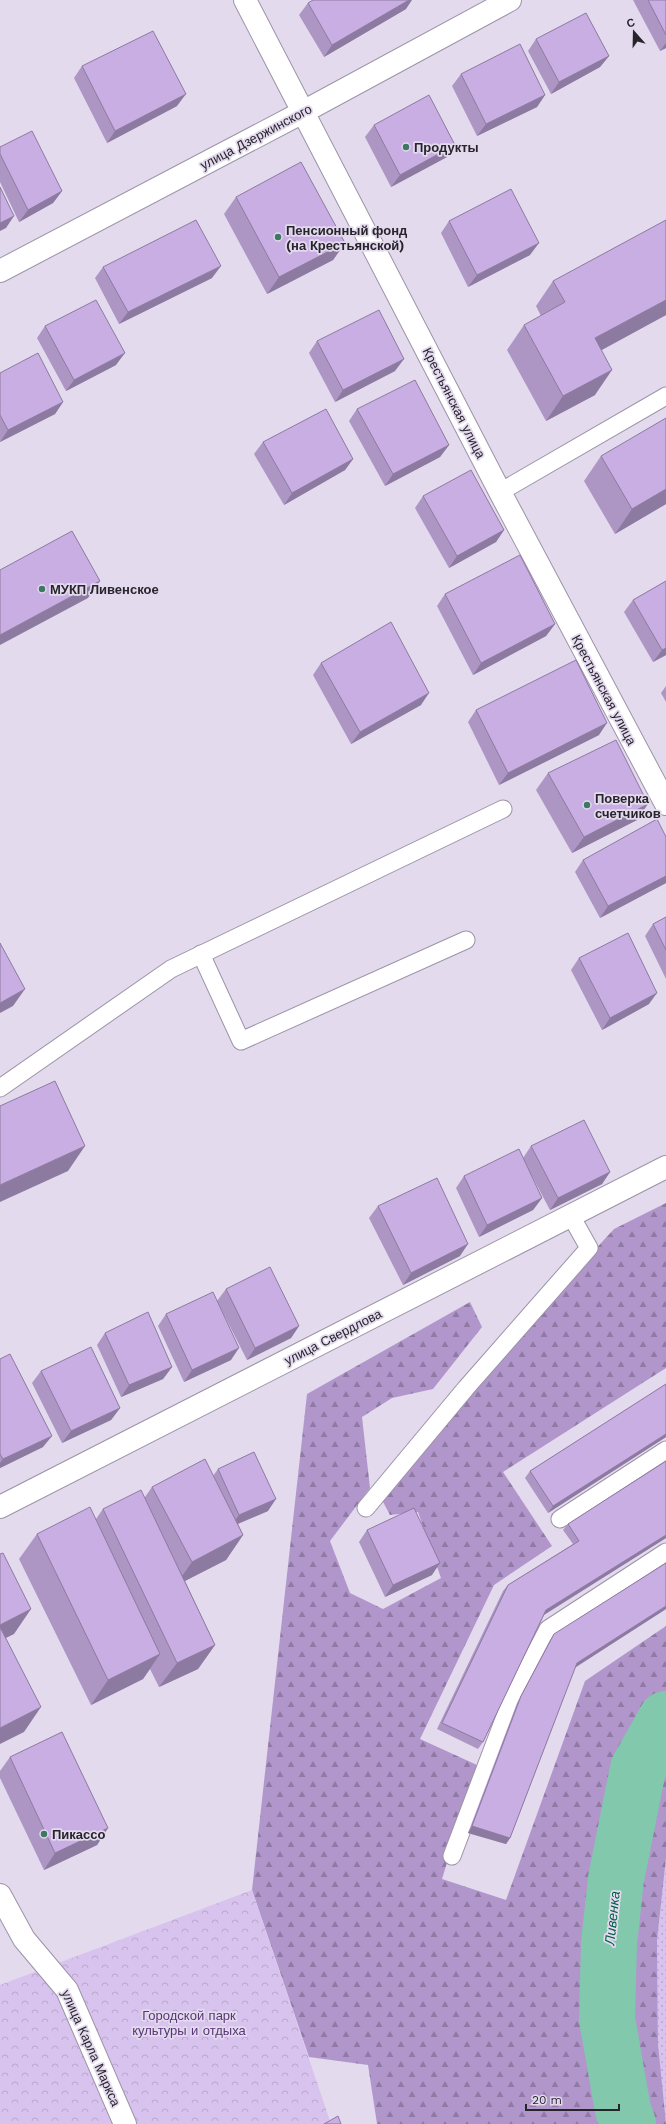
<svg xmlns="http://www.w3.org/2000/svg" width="666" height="2124" font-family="'Work Sans',sans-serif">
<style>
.grass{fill:url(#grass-dots)}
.forest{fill:url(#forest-firs)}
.park{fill:url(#park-crowns)}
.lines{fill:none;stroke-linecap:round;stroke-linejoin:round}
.river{stroke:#82c8ad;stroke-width:56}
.service-casing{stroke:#9c93a6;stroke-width:19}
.minor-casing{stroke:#9c93a6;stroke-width:24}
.tertiary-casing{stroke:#9c93a6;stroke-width:24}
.secondary-casing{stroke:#9c93a6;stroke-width:24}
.service{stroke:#fff;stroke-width:17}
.minor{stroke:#fff;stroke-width:22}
.tertiary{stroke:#fff;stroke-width:22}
.secondary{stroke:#fff;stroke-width:22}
.wall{fill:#ad96c4}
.shaded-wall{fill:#8d7aa0}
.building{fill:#c9aee4;stroke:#8d7aa0}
.poi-dot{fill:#3c7862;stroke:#e3daee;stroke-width:1.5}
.labels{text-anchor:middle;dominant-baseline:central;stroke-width:3.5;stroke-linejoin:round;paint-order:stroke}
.street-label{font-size:13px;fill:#28242c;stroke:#e3daee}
.poi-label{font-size:13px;font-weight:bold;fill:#28242c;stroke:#e3daee;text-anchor:start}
.park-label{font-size:13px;fill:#593576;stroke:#e3daee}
.water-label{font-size:14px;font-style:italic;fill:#006047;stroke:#e3daee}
</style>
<defs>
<pattern id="grass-dots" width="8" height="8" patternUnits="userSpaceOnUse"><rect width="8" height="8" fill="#d8c3ee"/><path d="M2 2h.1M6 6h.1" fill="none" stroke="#b9a7cc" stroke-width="1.8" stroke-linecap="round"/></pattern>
<pattern id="forest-firs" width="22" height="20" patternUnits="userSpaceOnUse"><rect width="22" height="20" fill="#b196cb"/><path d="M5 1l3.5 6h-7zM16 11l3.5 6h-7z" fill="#907aa5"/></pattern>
<pattern id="park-crowns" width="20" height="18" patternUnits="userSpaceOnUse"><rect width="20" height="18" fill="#d8c3ee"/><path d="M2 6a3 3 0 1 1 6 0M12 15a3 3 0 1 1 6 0" fill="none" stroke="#b9a7cc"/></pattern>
</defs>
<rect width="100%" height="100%" fill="#e3daee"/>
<polygon class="grass" points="666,1858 666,2120 663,2111 658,2044 657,1941"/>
<g class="forest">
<polygon points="666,1203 666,1368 503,1472 552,1546 494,1585 420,1739 477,1765 442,1879 506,1900 585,1681 666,1626 666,1693 629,1731 595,1855 589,2018 600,2112 604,2124 377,2124 368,2065 309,2057 252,1890 307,1394 470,1302 482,1327 433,1389 392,1398 362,1417 370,1488 330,1541 350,1593 383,1609 441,1578 418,1512 390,1515 382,1500 509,1343 614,1229"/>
<polygon points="666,1758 666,1858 657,1941 658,2044 666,2124 647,2124 637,2054 625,1948 640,1837 660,1765"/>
</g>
<polygon class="park" points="252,1890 331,2124 0,2124 0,1985"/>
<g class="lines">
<polyline class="river" points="628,2124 623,2110 607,2019 609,1943 616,1879 638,1769 666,1719"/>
<defs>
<g id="service">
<polyline points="500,492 666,396"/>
<polyline points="201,954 241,1041 466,940"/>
<polyline points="0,1088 171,969 503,809"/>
<polyline points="366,1508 466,1388 589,1248 571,1216"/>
<polyline points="560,1519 666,1450"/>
<polyline points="452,1856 512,1698 548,1629 666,1552"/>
</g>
<g id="minor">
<polyline points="245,0 500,492 666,804"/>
<polyline points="0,1895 24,1939 67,1990 125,2124"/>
</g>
<polyline id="tertiary" points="0,271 303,112 510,0"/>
<polyline id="secondary" points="0,1507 666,1167"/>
</defs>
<use href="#service" class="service-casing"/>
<use href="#minor" class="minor-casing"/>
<use href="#tertiary" class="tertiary-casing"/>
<use href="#secondary" class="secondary-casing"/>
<use href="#service" class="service"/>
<use href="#minor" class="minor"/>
<use href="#tertiary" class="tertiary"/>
<use href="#secondary" class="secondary"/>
</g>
<g class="wall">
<polygon points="633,0 666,0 666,48 660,51"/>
<polygon points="308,3 406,9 324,57 299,15"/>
<polygon points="536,39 609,56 600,67 551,94 528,51"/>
<polygon points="82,66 177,106 107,143 74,78"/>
<polygon points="461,74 545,95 537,107 477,136 452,86"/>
<polygon points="374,125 447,157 391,187 365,137"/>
<polygon points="0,147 62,191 53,203 19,222 0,182"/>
<polygon points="236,197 345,243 333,260 267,294 224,214"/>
<polygon points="449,221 530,255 468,287 441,233"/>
<polygon points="103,267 212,278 119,324 95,278"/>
<polygon points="553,281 666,315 601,350 595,395 546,421 507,350 524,325 541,316 536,306"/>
<polygon points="45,326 116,365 66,391 37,338"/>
<polygon points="317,341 395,371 335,402 309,353"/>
<polygon points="0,373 63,402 55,414 0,442"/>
<polygon points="357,409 449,445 440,457 385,486 349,421"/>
<polygon points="263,442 353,459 345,470 284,505 254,454"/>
<polygon points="601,456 666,504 615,534 584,481"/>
<polygon points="423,496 504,530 496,542 449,568 415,508"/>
<polygon points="666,581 666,655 653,662 624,612 633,600"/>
<polygon points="445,594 555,624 546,636 473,675 437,606"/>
<polygon points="321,663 421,705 351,744 313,675"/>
<polygon points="666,686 666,702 661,693"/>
<polygon points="476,710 599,735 499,785 468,722"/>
<polygon points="548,773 637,820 572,853 536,790"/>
<polygon points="666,837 666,883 600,918 575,872 583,860"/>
<polygon points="666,917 666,979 645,936 653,924"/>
<polygon points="579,958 649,1004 602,1030 571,970"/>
<polygon points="531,1146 610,1172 602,1184 550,1210 525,1163 542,1198 533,1210 479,1237 456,1188 464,1176 523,1158"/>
<polygon points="378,1206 460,1256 403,1285 369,1218"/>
<polygon points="226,1289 299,1326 291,1338 247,1360 218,1303 231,1360 184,1382 158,1326 166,1314 217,1301"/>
<polygon points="105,1333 172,1367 163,1379 121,1397 97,1345"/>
<polygon points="0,1359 43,1447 0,1468"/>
<polygon points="41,1371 120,1408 111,1420 62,1443 32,1383"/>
<polygon points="666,1384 666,1437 548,1513 525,1478 530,1471"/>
<polygon points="218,1469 268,1511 238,1524 243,1535 226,1560 185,1581 215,1645 198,1669 159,1687 150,1669 143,1679 91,1705 19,1559 37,1534 96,1519 103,1509 145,1497 152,1487 213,1476"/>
<polygon points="568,1524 666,1538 544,1615 483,1742 478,1749 437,1729 503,1591 508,1585 573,1544 563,1530"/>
<polygon points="367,1530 432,1575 385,1597 359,1542"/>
<polygon points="666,1609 575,1667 510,1838 506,1844 468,1833 517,1703 550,1640 554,1634"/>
<polygon points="10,1757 108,1828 97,1845 44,1870 0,1778 0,1771"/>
</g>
<g class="shaded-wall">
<polygon points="409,0 412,0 406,9 324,57 332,45"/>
<polygon points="666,43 666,48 660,51"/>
<polygon points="609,56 600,67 551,94 559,82"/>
<polygon points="186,94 177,106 107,143 115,131"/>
<polygon points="545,95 537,107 477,136 486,124"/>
<polygon points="455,145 447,157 391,187 400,175"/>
<polygon points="62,191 53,203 19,222 28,210"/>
<polygon points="14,216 6,228 0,231 0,223"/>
<polygon points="345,243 333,260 267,294 279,277"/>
<polygon points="539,243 530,255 468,287 477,275"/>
<polygon points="221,266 212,278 119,324 128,312"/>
<polygon points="666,300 666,315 578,363 595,338"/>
<polygon points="125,353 116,365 66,391 74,380"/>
<polygon points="404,359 395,371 335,402 343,390"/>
<polygon points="612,370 595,395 546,421 563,396"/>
<polygon points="63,402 55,414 0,442 8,430"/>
<polygon points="449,445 440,457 385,486 393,474"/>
<polygon points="353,459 345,470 284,505 292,493"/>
<polygon points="666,489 666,504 615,534 632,509"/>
<polygon points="504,530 496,542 449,568 457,556"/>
<polygon points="100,581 88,598 0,645 0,635"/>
<polygon points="555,624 546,636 473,675 481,663"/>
<polygon points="666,648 666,655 653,662 662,650"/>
<polygon points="429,693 421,705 351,744 360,732"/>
<polygon points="607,723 599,735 499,785 508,773"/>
<polygon points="648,804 637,820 572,853 584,837"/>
<polygon points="666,876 666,883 600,918 608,906"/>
<polygon points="25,989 13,1006 0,1013 0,1003"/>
<polygon points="657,993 649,1004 602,1030 610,1018"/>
<polygon points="85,1146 68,1171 0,1202 0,1185"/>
<polygon points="610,1172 602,1184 550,1210 558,1198"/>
<polygon points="542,1198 533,1210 479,1237 487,1225"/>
<polygon points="468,1244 460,1256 403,1285 411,1273"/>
<polygon points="299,1326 291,1338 247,1360 255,1348"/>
<polygon points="239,1348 231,1360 184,1382 192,1370"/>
<polygon points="172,1367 163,1379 121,1397 129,1385"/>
<polygon points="120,1408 111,1420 62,1443 71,1431"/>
<polygon points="666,1434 666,1437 548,1513 553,1506"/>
<polygon points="52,1436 43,1447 0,1468 0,1463 3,1459"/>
<polygon points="276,1499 268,1511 230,1527 239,1515"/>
<polygon points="243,1535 226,1560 175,1586 192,1562"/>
<polygon points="666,1535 666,1538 542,1616 546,1610"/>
<polygon points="440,1563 432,1575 385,1597 393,1585"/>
<polygon points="666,1606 666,1609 573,1669 577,1663"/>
<polygon points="31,1609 14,1634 0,1641 0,1625"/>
<polygon points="215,1645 198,1669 159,1687 177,1663"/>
<polygon points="160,1654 143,1679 91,1705 108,1680"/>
<polygon points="41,1707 24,1732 0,1744 0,1728"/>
<polygon points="472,1826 510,1838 506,1844 468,1833"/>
<polygon points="108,1828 97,1845 44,1870 55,1853"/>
</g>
<g class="building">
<polygon points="313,0 409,0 332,45 308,3"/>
<polygon points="648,0 666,0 666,35"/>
<polygon points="586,13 609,56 559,82 536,39"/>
<polygon points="153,31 186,94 115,131 82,66"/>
<polygon points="520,44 545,95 486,124 461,74"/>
<polygon points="429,95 455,145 400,175 374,125"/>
<polygon points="32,131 62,191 28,210 0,154 0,147"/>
<polygon points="301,162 345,243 279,277 236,197"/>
<polygon points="0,187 14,216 0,223"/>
<polygon points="511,189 539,243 477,275 449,221"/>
<polygon points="196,220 221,266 128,312 103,267"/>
<polygon points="666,220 666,300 595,338 612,370 563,396 524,325 565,302 553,281"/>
<polygon points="96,300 125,353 74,380 45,326"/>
<polygon points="379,310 404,359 343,390 317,341"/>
<polygon points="38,353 63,402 8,430 0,415 0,373"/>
<polygon points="415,380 449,445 393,474 357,409"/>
<polygon points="326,409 353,459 292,493 263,442"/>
<polygon points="666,418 666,489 632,509 601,456"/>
<polygon points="471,470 504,530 457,556 423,496"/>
<polygon points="72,531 100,581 0,635 0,570"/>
<polygon points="520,555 555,624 481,663 445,594"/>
<polygon points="666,581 666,648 662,650 633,600"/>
<polygon points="391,622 429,693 360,732 321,663"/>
<polygon points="576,660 607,723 508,773 476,710"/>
<polygon points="616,740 648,804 584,837 548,773"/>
<polygon points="657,819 666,837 666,876 608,906 583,860"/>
<polygon points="666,917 666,950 653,924"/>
<polygon points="628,933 657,993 610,1018 579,958"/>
<polygon points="0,943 25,989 0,1003"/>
<polygon points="55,1081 85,1146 0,1185 0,1106"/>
<polygon points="584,1120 610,1172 558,1198 531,1146"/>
<polygon points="519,1149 542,1198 487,1225 464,1176"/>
<polygon points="437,1178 468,1244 411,1273 378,1206"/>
<polygon points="270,1267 299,1326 255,1348 226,1289"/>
<polygon points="213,1292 239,1348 192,1370 166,1314"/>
<polygon points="148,1312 172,1367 129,1385 105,1333"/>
<polygon points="91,1347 120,1408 71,1431 41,1371"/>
<polygon points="10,1354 52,1436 3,1459 0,1454 0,1359"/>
<polygon points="666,1384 666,1434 553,1506 530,1471"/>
<polygon points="254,1452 276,1499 239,1515 218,1469"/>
<polygon points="205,1459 243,1535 192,1562 152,1487"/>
<polygon points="666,1461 666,1535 546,1610 483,1742 442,1723 508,1585 579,1541 568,1524"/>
<polygon points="141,1490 215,1645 177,1663 103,1509"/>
<polygon points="90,1507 160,1654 108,1680 37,1534"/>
<polygon points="414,1508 440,1563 393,1585 367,1530"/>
<polygon points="3,1553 31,1609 0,1625 0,1554"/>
<polygon points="666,1563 666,1606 577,1663 510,1838 472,1826 521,1696 554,1634"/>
<polygon points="0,1627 41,1707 0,1728"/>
<polygon points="62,1732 108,1828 55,1853 10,1757"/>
<polygon points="338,2116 341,2124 324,2124"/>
</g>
<g class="poi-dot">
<circle cx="406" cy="147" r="4"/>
<circle cx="278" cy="237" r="4"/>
<circle cx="42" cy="589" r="4"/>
<circle cx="587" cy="805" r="4"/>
<circle cx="44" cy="1834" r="4"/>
</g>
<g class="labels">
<g class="street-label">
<text transform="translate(256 137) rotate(-28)">улица Дзержинского</text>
<text transform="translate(454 403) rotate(63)">Крестьянская улица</text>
<text transform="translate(604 690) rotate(62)">Крестьянская улица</text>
<text transform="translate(333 1337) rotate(-27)">улица Свердлова</text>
<text transform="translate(91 2048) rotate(66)">улица Карла Маркса</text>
</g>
<g class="poi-label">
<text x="414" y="147">Продукты</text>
<text x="286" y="230">Пенсионный фонд<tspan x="286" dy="15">(на Крестьянской)</tspan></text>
<text x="50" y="589">МУКП Ливенское</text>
<text x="595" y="798">Поверка<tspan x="595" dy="15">счетчиков</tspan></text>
<text x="52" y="1834">Пикассо</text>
</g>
<g class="park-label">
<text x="189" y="2015">Городской парк<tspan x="189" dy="15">культуры и отдыха</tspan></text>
</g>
<g class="water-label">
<text transform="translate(612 1918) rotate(-84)">Ливенка</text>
</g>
</g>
<g transform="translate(634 32) rotate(340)" stroke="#e3daee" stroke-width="3" paint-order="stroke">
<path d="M0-3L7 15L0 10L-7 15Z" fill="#28242c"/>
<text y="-6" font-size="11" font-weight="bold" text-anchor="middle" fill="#28242c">С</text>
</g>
<path d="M526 2104v6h93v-6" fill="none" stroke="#28242c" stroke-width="2"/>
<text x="532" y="2104" font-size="12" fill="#28242c" stroke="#e3daee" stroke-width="3" paint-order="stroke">20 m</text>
</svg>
